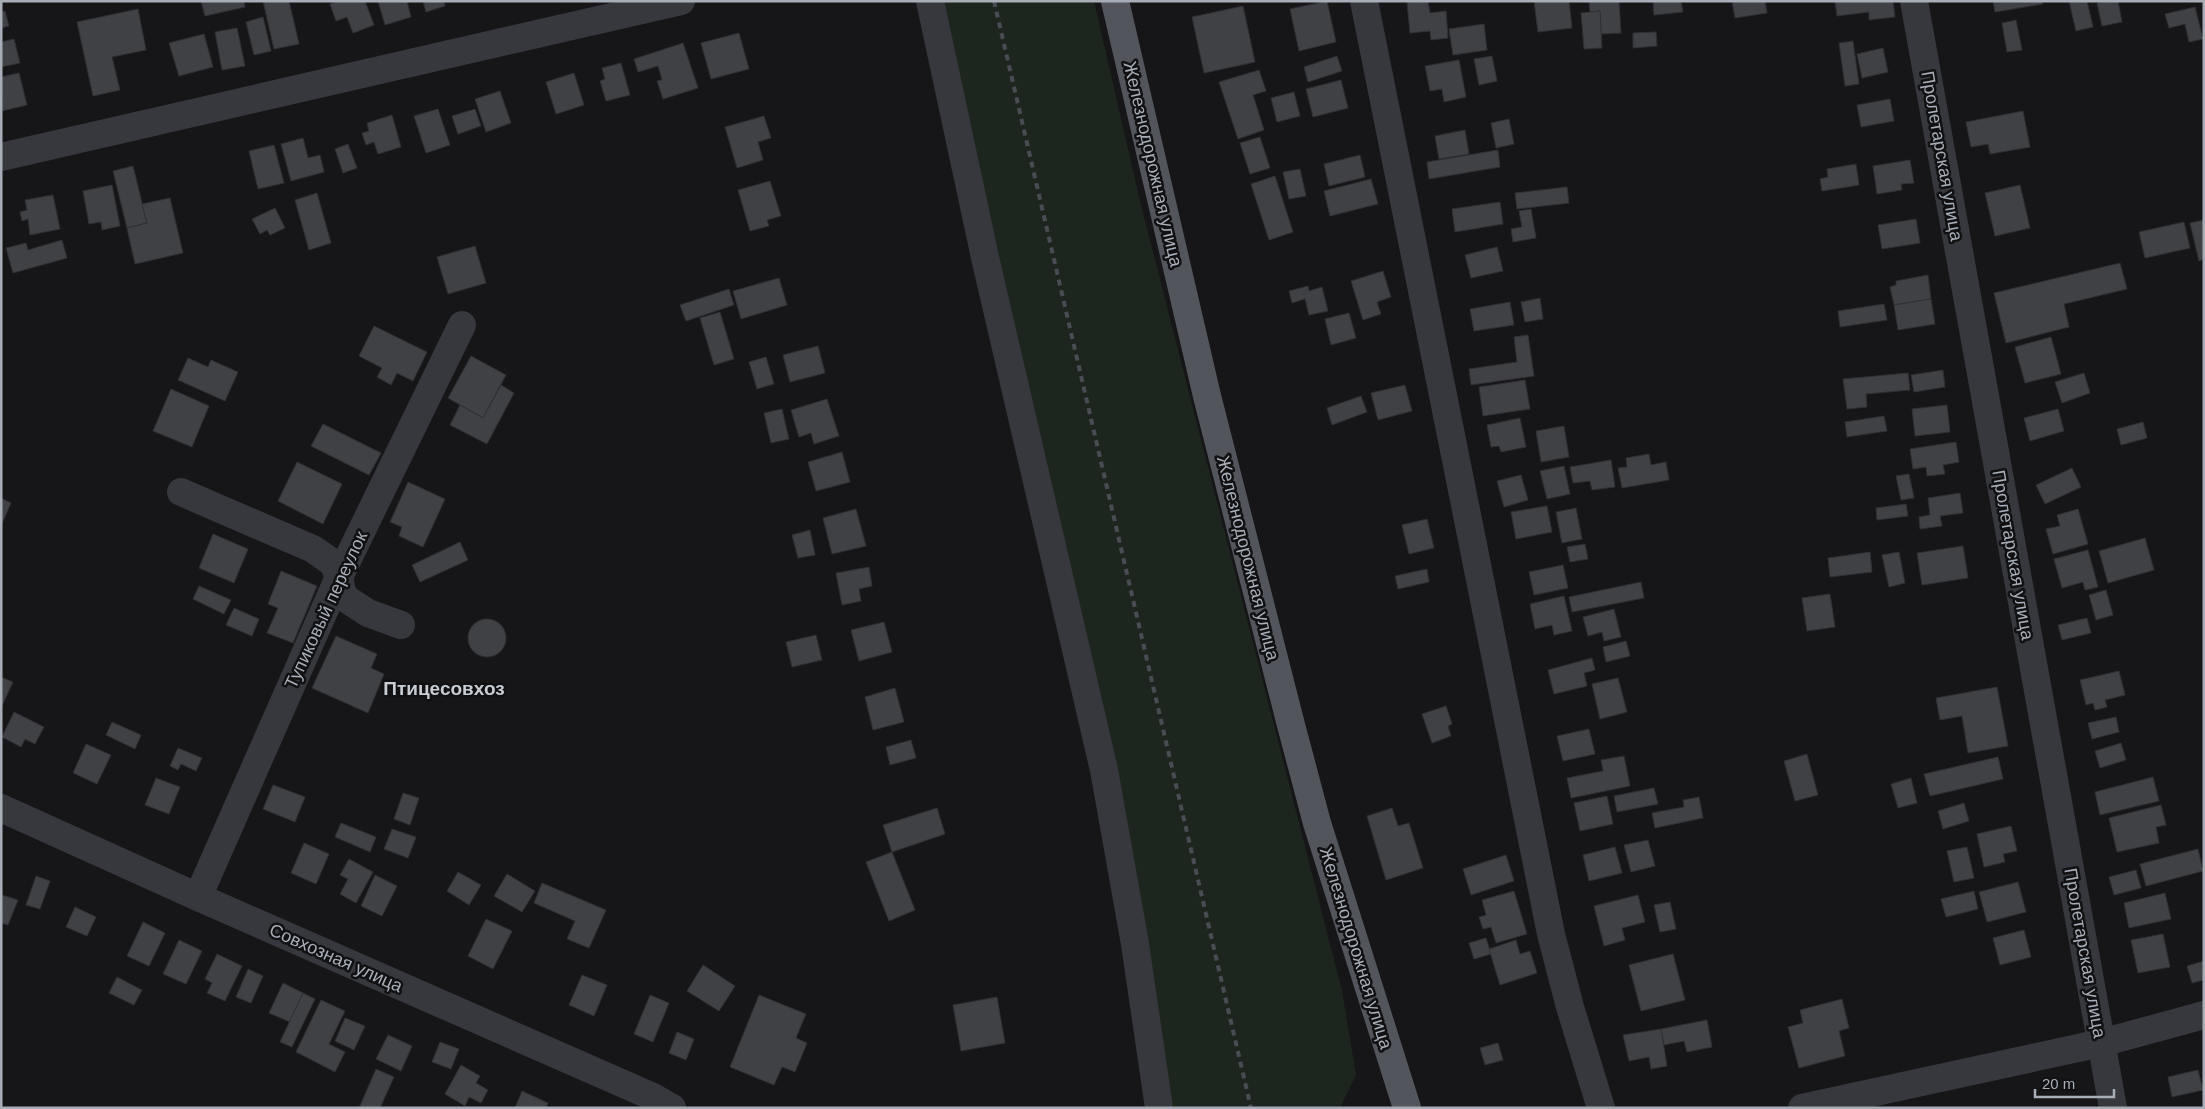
<svg xmlns="http://www.w3.org/2000/svg" width="2205" height="1109" font-family="Arial,sans-serif">
<style>
.green{fill:#1d261e}
.building{fill:#404145;stroke:#303034}
.lines{fill:none;stroke-linecap:round;stroke-linejoin:round}
.minor{stroke:#36383d;stroke-width:28}
.major{stroke:#52555c;stroke-width:28}
.rail{stroke:#494c52;stroke-width:4;stroke-dasharray:6 5;stroke-linecap:butt}
.labels{text-anchor:middle;dominant-baseline:central;stroke-width:5;stroke-linejoin:round;paint-order:stroke}
.street-label{font-size:18px;fill:#a7aeb8;stroke:#111113}
.neighbourhood-label{font-size:19px;font-weight:bold;fill:#c8cdd4;stroke:#111113}
</style>
<rect width="100%" height="100%" fill="#161618"/>
<polygon class="green" points="930,1 1094,1 1140,201 1342,991 1356,1075 1340,1108 1159,1108 1135,944"/>
<g class="building">
<polygon points="201,1 244,1 245,7 205,16"/>
<polygon points="263,1 289,1 299,44 274,49"/>
<polygon points="338,1 365,1 374,25 353,33 347,17 336,21 330,4"/>
<polygon points="378,1 407,1 411,17 385,25"/>
<polygon points="423,1 444,1 445,6 426,12"/>
<polygon points="1327,1 1336,42 1299,51 1290,9"/>
<polygon points="1428,1 1430,13 1446,11 1448,38 1431,40 1430,31 1410,33 1407,2"/>
<polygon points="1534,1 1569,1 1572,28 1538,32"/>
<polygon points="1589,1 1619,1 1621,33 1601,34 1600,11 1590,12"/>
<polygon points="1653,1 1681,1 1683,12 1654,15"/>
<polygon points="1732,1 1765,1 1767,13 1735,18"/>
<polygon points="1835,1 1893,1 1895,17 1869,20 1869,12 1837,16"/>
<polygon points="1993,1 2042,1 2043,4 1995,12"/>
<polygon points="2069,1 2087,1 2093,27 2076,31"/>
<polygon points="2106,1 2118,1 2122,22 2102,26 2097,3"/>
<polygon points="1243,6 1255,62 1204,73 1192,17"/>
<polygon points="2195,7 2203,39 2189,42 2185,24 2169,28 2165,14"/>
<polygon points="138,9 146,50 112,57 120,90 93,96 77,22"/>
<polygon points="5,11 9,26 1,28 1,12"/>
<polygon points="1600,11 1602,48 1584,49 1581,13"/>
<polygon points="263,17 271,51 254,55 246,22"/>
<polygon points="2016,20 2022,50 2007,52 2002,23"/>
<polygon points="1484,24 1487,50 1453,55 1449,29"/>
<polygon points="237,28 245,66 222,70 215,32"/>
<polygon points="1656,32 1657,46 1633,48 1633,33"/>
<polygon points="739,33 749,69 711,79 701,43"/>
<polygon points="204,34 213,67 179,76 169,43"/>
<polygon points="14,39 20,63 1,67 1,42"/>
<polygon points="1853,41 1859,84 1845,86 1839,43"/>
<polygon points="683,43 698,88 663,99 657,81 662,80 658,66 638,72 634,59"/>
<polygon points="1883,48 1888,72 1862,78 1857,54"/>
<polygon points="1337,56 1342,71 1308,82 1304,67"/>
<polygon points="1492,56 1497,81 1479,85 1474,59"/>
<polygon points="1459,60 1466,97 1444,102 1442,89 1430,91 1425,66"/>
<polygon points="621,63 630,95 606,101 600,81 605,79 602,68"/>
<polygon points="1259,70 1266,91 1253,95 1264,130 1238,139 1219,82"/>
<polygon points="19,73 27,105 2,111 1,77"/>
<polygon points="574,73 584,105 556,114 546,82"/>
<polygon points="1341,80 1348,108 1313,117 1306,89"/>
<polygon points="500,91 511,123 486,132 475,99"/>
<polygon points="1294,92 1300,116 1277,122 1271,98"/>
<polygon points="1890,99 1894,121 1861,127 1857,105"/>
<polygon points="438,109 450,145 426,153 414,116"/>
<polygon points="475,109 481,126 458,134 452,116"/>
<polygon points="2023,111 2030,147 1990,154 1988,144 1971,147 1966,122"/>
<polygon points="392,115 401,147 378,154 374,142 366,145 362,133 369,131 367,123"/>
<polygon points="764,116 771,138 758,142 763,160 737,168 725,127"/>
<polygon points="1509,119 1514,144 1496,148 1491,123"/>
<polygon points="1465,130 1469,154 1439,159 1435,136"/>
<polygon points="1260,137 1270,168 1250,174 1240,143"/>
<polygon points="303,138 308,158 320,155 324,172 291,181 281,144"/>
<polygon points="348,144 357,168 343,173 335,149"/>
<polygon points="274,145 284,183 258,189 249,151"/>
<polygon points="1498,150 1500,167 1429,179 1427,162"/>
<polygon points="1360,155 1365,177 1329,186 1324,164"/>
<polygon points="1910,160 1914,183 1901,184 1902,190 1877,194 1873,166"/>
<polygon points="1856,164 1859,185 1822,191 1820,179 1828,177 1827,169"/>
<polygon points="133,166 147,223 127,228 113,171"/>
<polygon points="1300,169 1306,196 1289,199 1283,172"/>
<polygon points="1275,176 1293,232 1269,240 1251,184"/>
<polygon points="1371,179 1378,204 1330,216 1324,191"/>
<polygon points="770,181 781,216 767,220 769,226 750,231 738,190"/>
<polygon points="112,185 120,226 102,230 101,222 89,224 83,191"/>
<polygon points="2020,185 2030,228 1995,236 1985,193"/>
<polygon points="1567,187 1569,203 1517,209 1515,193"/>
<polygon points="317,193 331,243 309,250 295,200"/>
<polygon points="53,195 60,229 30,235 28,219 22,221 20,212 27,210 25,200"/>
<polygon points="170,198 183,253 135,264 127,228 147,223 142,204"/>
<polygon points="1500,202 1503,224 1455,232 1452,209"/>
<polygon points="275,208 285,228 270,235 267,230 260,234 252,219"/>
<polygon points="1531,209 1536,238 1513,242 1511,229 1522,227 1519,211"/>
<polygon points="1916,219 1920,243 1882,249 1878,225"/>
<polygon points="2204,220 2204,259 2199,261 2190,223"/>
<polygon points="2184,222 2190,248 2145,258 2139,232"/>
<polygon points="62,240 67,258 13,273 6,248 26,243 28,250"/>
<polygon points="475,246 486,283 448,294 437,257"/>
<polygon points="1497,247 1503,271 1471,278 1465,255"/>
<polygon points="2120,263 2127,289 2064,304 2069,327 2006,343 1994,293"/>
<polygon points="1383,271 1391,297 1377,302 1381,314 1363,320 1351,281"/>
<polygon points="1928,275 1931,299 1894,305 1890,287 1896,285 1896,281"/>
<polygon points="779,278 787,305 741,319 733,291"/>
<polygon points="1308,286 1309,291 1322,287 1328,311 1309,315 1305,299 1292,303 1289,291"/>
<polygon points="729,289 734,305 686,321 680,305"/>
<polygon points="1540,298 1543,319 1525,322 1521,302"/>
<polygon points="1931,299 1935,324 1898,330 1894,305"/>
<polygon points="1510,302 1514,325 1474,331 1470,309"/>
<polygon points="1884,304 1887,320 1840,327 1838,311"/>
<polygon points="720,312 734,359 714,365 700,318"/>
<polygon points="1349,313 1356,338 1331,345 1325,319"/>
<polygon points="374,326 427,352 413,381 397,373 391,385 377,377 382,368 359,356"/>
<polygon points="1528,335 1534,376 1471,385 1469,369 1517,362 1514,337"/>
<polygon points="2051,337 2061,374 2025,383 2015,347"/>
<polygon points="818,346 825,373 790,382 783,355"/>
<polygon points="471,356 506,375 483,418 448,398"/>
<polygon points="766,357 774,384 757,389 749,362"/>
<polygon points="188,358 208,367 211,360 238,372 225,401 178,380"/>
<polygon points="1943,370 1945,387 1914,392 1911,375"/>
<polygon points="1908,373 1910,390 1866,394 1867,407 1847,409 1843,379"/>
<polygon points="2084,373 2090,393 2062,403 2055,382"/>
<polygon points="1525,380 1530,409 1483,416 1479,387"/>
<polygon points="501,385 514,393 487,444 450,425 460,405 483,418"/>
<polygon points="1405,385 1412,411 1378,420 1371,393"/>
<polygon points="171,389 209,406 192,447 153,431"/>
<polygon points="1361,396 1367,412 1332,425 1327,408"/>
<polygon points="827,399 839,436 814,444 811,433 799,437 791,410"/>
<polygon points="1947,405 1950,432 1915,436 1912,409"/>
<polygon points="782,409 789,439 771,443 764,413"/>
<polygon points="2058,409 2064,431 2030,441 2024,418"/>
<polygon points="1884,416 1887,431 1847,437 1845,422"/>
<polygon points="1520,418 1526,447 1501,452 1499,446 1491,447 1487,425"/>
<polygon points="2143,422 2147,438 2121,445 2117,429"/>
<polygon points="323,424 381,453 369,475 311,446"/>
<polygon points="1564,426 1569,457 1541,462 1536,431"/>
<polygon points="1956,442 1959,462 1943,465 1945,474 1927,476 1926,467 1913,469 1910,449"/>
<polygon points="842,452 850,482 816,491 808,462"/>
<polygon points="1649,454 1651,465 1666,462 1669,480 1622,488 1618,468 1627,467 1626,458"/>
<polygon points="1611,460 1615,487 1592,490 1590,481 1573,483 1570,467"/>
<polygon points="297,462 342,484 323,524 278,501"/>
<polygon points="1564,466 1570,494 1547,499 1540,471"/>
<polygon points="2072,468 2081,487 2045,504 2036,485"/>
<polygon points="1909,474 1914,498 1901,500 1896,476"/>
<polygon points="1521,475 1528,500 1504,507 1497,481"/>
<polygon points="408,482 445,499 423,547 399,536 402,527 390,522"/>
<polygon points="1960,493 1963,513 1940,516 1942,526 1920,529 1919,517 1930,515 1928,498"/>
<polygon points="1,498 11,503 1,526"/>
<polygon points="1906,504 1908,516 1877,520 1876,508"/>
<polygon points="1547,506 1552,532 1516,539 1511,512"/>
<polygon points="1576,508 1582,539 1562,543 1556,512"/>
<polygon points="856,509 866,546 832,554 823,518"/>
<polygon points="2078,509 2088,544 2053,554 2046,529 2060,526 2057,515"/>
<polygon points="1427,519 1434,548 1409,554 1402,525"/>
<polygon points="810,530 815,555 798,558 792,535"/>
<polygon points="213,534 248,549 234,583 199,568"/>
<polygon points="2145,538 2154,570 2108,583 2099,551"/>
<polygon points="460,542 468,560 420,582 412,565"/>
<polygon points="1585,544 1588,559 1570,562 1567,547"/>
<polygon points="1963,546 1968,578 1922,585 1917,553"/>
<polygon points="2088,550 2098,587 2085,590 2083,582 2062,588 2054,559"/>
<polygon points="1870,552 1872,572 1830,577 1828,558"/>
<polygon points="1899,552 1905,583 1889,587 1882,555"/>
<polygon points="1563,565 1568,588 1534,595 1529,572"/>
<polygon points="869,567 872,586 859,589 861,601 842,605 836,573"/>
<polygon points="1427,569 1429,582 1398,589 1395,576"/>
<polygon points="281,571 317,586 293,643 267,633 278,608 268,604"/>
<polygon points="1641,582 1644,598 1572,612 1569,597"/>
<polygon points="199,586 231,600 224,614 193,599"/>
<polygon points="2106,590 2113,615 2096,620 2089,595"/>
<polygon points="1830,594 1835,627 1807,631 1802,598"/>
<polygon points="1564,596 1572,631 1554,635 1552,625 1535,629 1530,604"/>
<polygon points="234,608 259,619 252,636 226,625"/>
<polygon points="1614,609 1621,637 1604,641 1602,632 1588,636 1583,617"/>
<polygon points="2087,618 2091,633 2062,640 2058,625"/>
<circle cx="487" cy="638" r="19"/>
<polygon points="884,622 892,652 859,661 851,630"/>
<polygon points="816,635 822,660 792,667 786,642"/>
<polygon points="336,636 377,654 371,668 384,674 368,713 312,688"/>
<polygon points="1626,641 1630,656 1606,662 1603,647"/>
<polygon points="1592,658 1595,670 1584,673 1587,686 1554,694 1548,670"/>
<polygon points="2119,671 2125,695 2105,700 2107,707 2095,710 2093,703 2086,705 2080,680"/>
<polygon points="1,677 13,682 1,708"/>
<polygon points="1618,678 1627,712 1600,719 1592,684"/>
<polygon points="1997,687 2008,746 1968,753 1962,716 1940,720 1936,698"/>
<polygon points="895,688 904,722 873,730 865,697"/>
<polygon points="1446,706 1452,724 1448,726 1451,736 1432,743 1422,714"/>
<polygon points="14,712 44,727 35,744 25,739 21,747 2,737"/>
<polygon points="2116,717 2119,732 2092,739 2088,723"/>
<polygon points="112,722 141,735 135,749 106,735"/>
<polygon points="1589,729 1595,754 1563,761 1557,736"/>
<polygon points="911,740 916,758 890,765 886,747"/>
<polygon points="2121,743 2126,760 2100,768 2095,751"/>
<polygon points="86,744 111,755 97,784 73,773"/>
<polygon points="178,748 202,758 196,771 181,764 178,770 170,766"/>
<polygon points="1807,754 1818,795 1795,801 1784,761"/>
<polygon points="1624,756 1630,786 1571,798 1567,778 1603,771 1601,760"/>
<polygon points="1998,757 2003,779 1930,796 1924,774"/>
<polygon points="2153,777 2159,801 2100,815 2095,792"/>
<polygon points="156,778 180,787 169,814 145,805"/>
<polygon points="1911,778 1917,803 1898,808 1891,784"/>
<polygon points="273,785 305,797 295,822 263,809"/>
<polygon points="1654,788 1658,804 1617,812 1614,796"/>
<polygon points="403,793 419,798 410,825 394,819"/>
<polygon points="1607,796 1613,824 1580,831 1574,803"/>
<polygon points="1699,797 1703,818 1655,828 1652,813 1684,807 1683,800"/>
<polygon points="1964,803 1969,821 1943,829 1938,811"/>
<polygon points="2161,805 2166,825 2156,827 2159,843 2117,852 2109,818"/>
<polygon points="937,808 945,834 892,852 883,825"/>
<polygon points="1392,808 1398,826 1409,823 1423,868 1386,880 1367,816"/>
<polygon points="341,823 376,837 370,852 335,837"/>
<polygon points="2011,826 2017,851 2003,854 2005,862 1984,867 1977,834"/>
<polygon points="392,829 416,837 408,858 384,849"/>
<polygon points="1648,840 1655,866 1631,872 1624,845"/>
<polygon points="304,843 329,854 316,884 291,873"/>
<polygon points="1615,847 1622,873 1589,881 1583,855"/>
<polygon points="1967,847 1974,878 1954,882 1947,851"/>
<polygon points="2198,849 2203,871 2146,886 2140,864"/>
<polygon points="892,852 915,910 889,921 866,862"/>
<polygon points="1506,855 1514,881 1471,895 1463,869"/>
<polygon points="349,859 373,872 356,903 340,894 348,879 340,875"/>
<polygon points="2136,870 2141,888 2114,895 2109,877"/>
<polygon points="458,872 481,885 469,905 447,891"/>
<polygon points="507,874 535,891 522,912 494,896"/>
<polygon points="375,875 397,886 382,916 361,906"/>
<polygon points="36,876 50,881 40,909 26,905"/>
<polygon points="2018,882 2026,912 1987,922 1979,892"/>
<polygon points="542,883 606,910 589,948 567,939 575,921 534,903"/>
<polygon points="1514,891 1527,934 1496,943 1491,927 1483,929 1479,917 1486,915 1482,900"/>
<polygon points="1974,891 1978,909 1946,917 1941,899"/>
<polygon points="2165,893 2171,919 2129,928 2124,903"/>
<polygon points="2,895 18,900 8,925 1,923"/>
<polygon points="1638,895 1645,922 1622,928 1625,940 1604,946 1594,906"/>
<polygon points="1670,902 1676,929 1660,932 1654,905"/>
<polygon points="75,907 96,917 87,936 66,927"/>
<polygon points="486,919 512,931 493,969 468,956"/>
<polygon points="143,922 165,933 149,966 127,956"/>
<polygon points="2024,930 2031,957 2000,965 1993,938"/>
<polygon points="2163,934 2170,967 2138,973 2131,940"/>
<polygon points="1486,938 1491,954 1474,959 1469,943"/>
<polygon points="179,940 202,951 186,984 163,974"/>
<polygon points="1516,940 1520,954 1530,951 1537,973 1500,985 1489,949"/>
<polygon points="217,954 242,966 225,1001 207,993 212,983 205,979"/>
<polygon points="1673,954 1685,1000 1641,1011 1629,965"/>
<polygon points="2204,961 2204,980 2192,983 2187,966"/>
<polygon points="703,965 735,986 719,1011 687,991"/>
<polygon points="248,969 263,976 251,1003 236,997"/>
<polygon points="582,975 607,985 594,1016 569,1005"/>
<polygon points="117,977 142,990 134,1005 109,993"/>
<polygon points="283,983 303,993 290,1022 269,1013"/>
<polygon points="303,993 315,999 292,1047 280,1042"/>
<polygon points="650,995 669,1003 653,1042 634,1034"/>
<polygon points="759,995 806,1014 796,1038 807,1043 795,1072 782,1067 774,1085 730,1067"/>
<polygon points="997,997 1005,1043 961,1051 953,1005"/>
<polygon points="1842,999 1849,1028 1839,1031 1845,1056 1799,1068 1788,1027 1803,1023 1800,1010"/>
<polygon points="321,1000 345,1011 329,1044 345,1052 335,1072 296,1052"/>
<polygon points="345,1018 365,1026 354,1050 335,1041"/>
<polygon points="1707,1020 1712,1047 1687,1052 1684,1041 1664,1045 1661,1029"/>
<polygon points="1661,1029 1667,1066 1651,1069 1649,1057 1629,1061 1623,1035"/>
<polygon points="677,1032 694,1039 686,1060 669,1053"/>
<polygon points="388,1035 412,1046 401,1071 376,1059"/>
<polygon points="440,1042 459,1049 451,1069 432,1062"/>
<polygon points="1498,1043 1503,1060 1485,1065 1480,1048"/>
<polygon points="461,1065 480,1076 476,1083 488,1090 481,1103 469,1097 465,1106 445,1094"/>
<polygon points="376,1069 394,1077 380,1108 359,1108"/>
<polygon points="2198,1070 2203,1090 2172,1097 2168,1077"/>
<polygon points="522,1091 548,1103 546,1108 515,1108"/>
</g>
<g class="lines">
<g class="minor">
<polyline points="930,1 986,262 1104,770 1135,944 1159,1108"/>
<polyline points="1364,1 1551,934 1570,1007 1601,1108"/>
<polyline points="1914,1 2113,1108"/>
<polyline points="1,157 681,1"/>
<polyline points="181,492 313,549 333,563 339,577 342,591 345,598 368,613 401,625"/>
<polyline points="1,808 198,897 651,1096 672,1108"/>
<polyline points="198,897 339,577 462,325"/>
<polyline points="1802,1108 2101,1043 2204,1015"/>
</g>
<polyline class="major" points="1115,1 1207,396 1291,725 1317,823 1407,1108"/>
<polyline class="rail" points="994,1 1251,1108"/>
</g>
<g class="labels">
<g class="street-label">
<text transform="translate(1942 156) rotate(80)">Пролетарская улица</text>
<text transform="translate(1153 164) rotate(77)">Железнодорожная улица</text>
<text transform="translate(2013 555) rotate(80)">Пролетарская улица</text>
<text transform="translate(1248 558) rotate(76)">Железнодорожная улица</text>
<text transform="translate(326 610) rotate(-65)">Тупиковый переулок</text>
<text transform="translate(1356 948) rotate(73)">Железнодорожная улица</text>
<text transform="translate(2085 953) rotate(80)">Пролетарская улица</text>
<text transform="translate(336 958) rotate(24)">Совхозная улица</text>
</g>
<g class="neighbourhood-label">
<text x="444" y="688">Птицесовхоз</text>
</g>
</g>
<rect width="2205" height="1109" fill="none" stroke="#a7aeb8" stroke-width="5"/>
<path d="M2035 1089v8h79v-8" fill="none" stroke="#a7aeb8" stroke-width="2.5"/>
<text x="2042" y="1089" font-size="15" fill="#a7aeb8" stroke="#111113" stroke-width="4" paint-order="stroke">20 m</text>
</svg>
